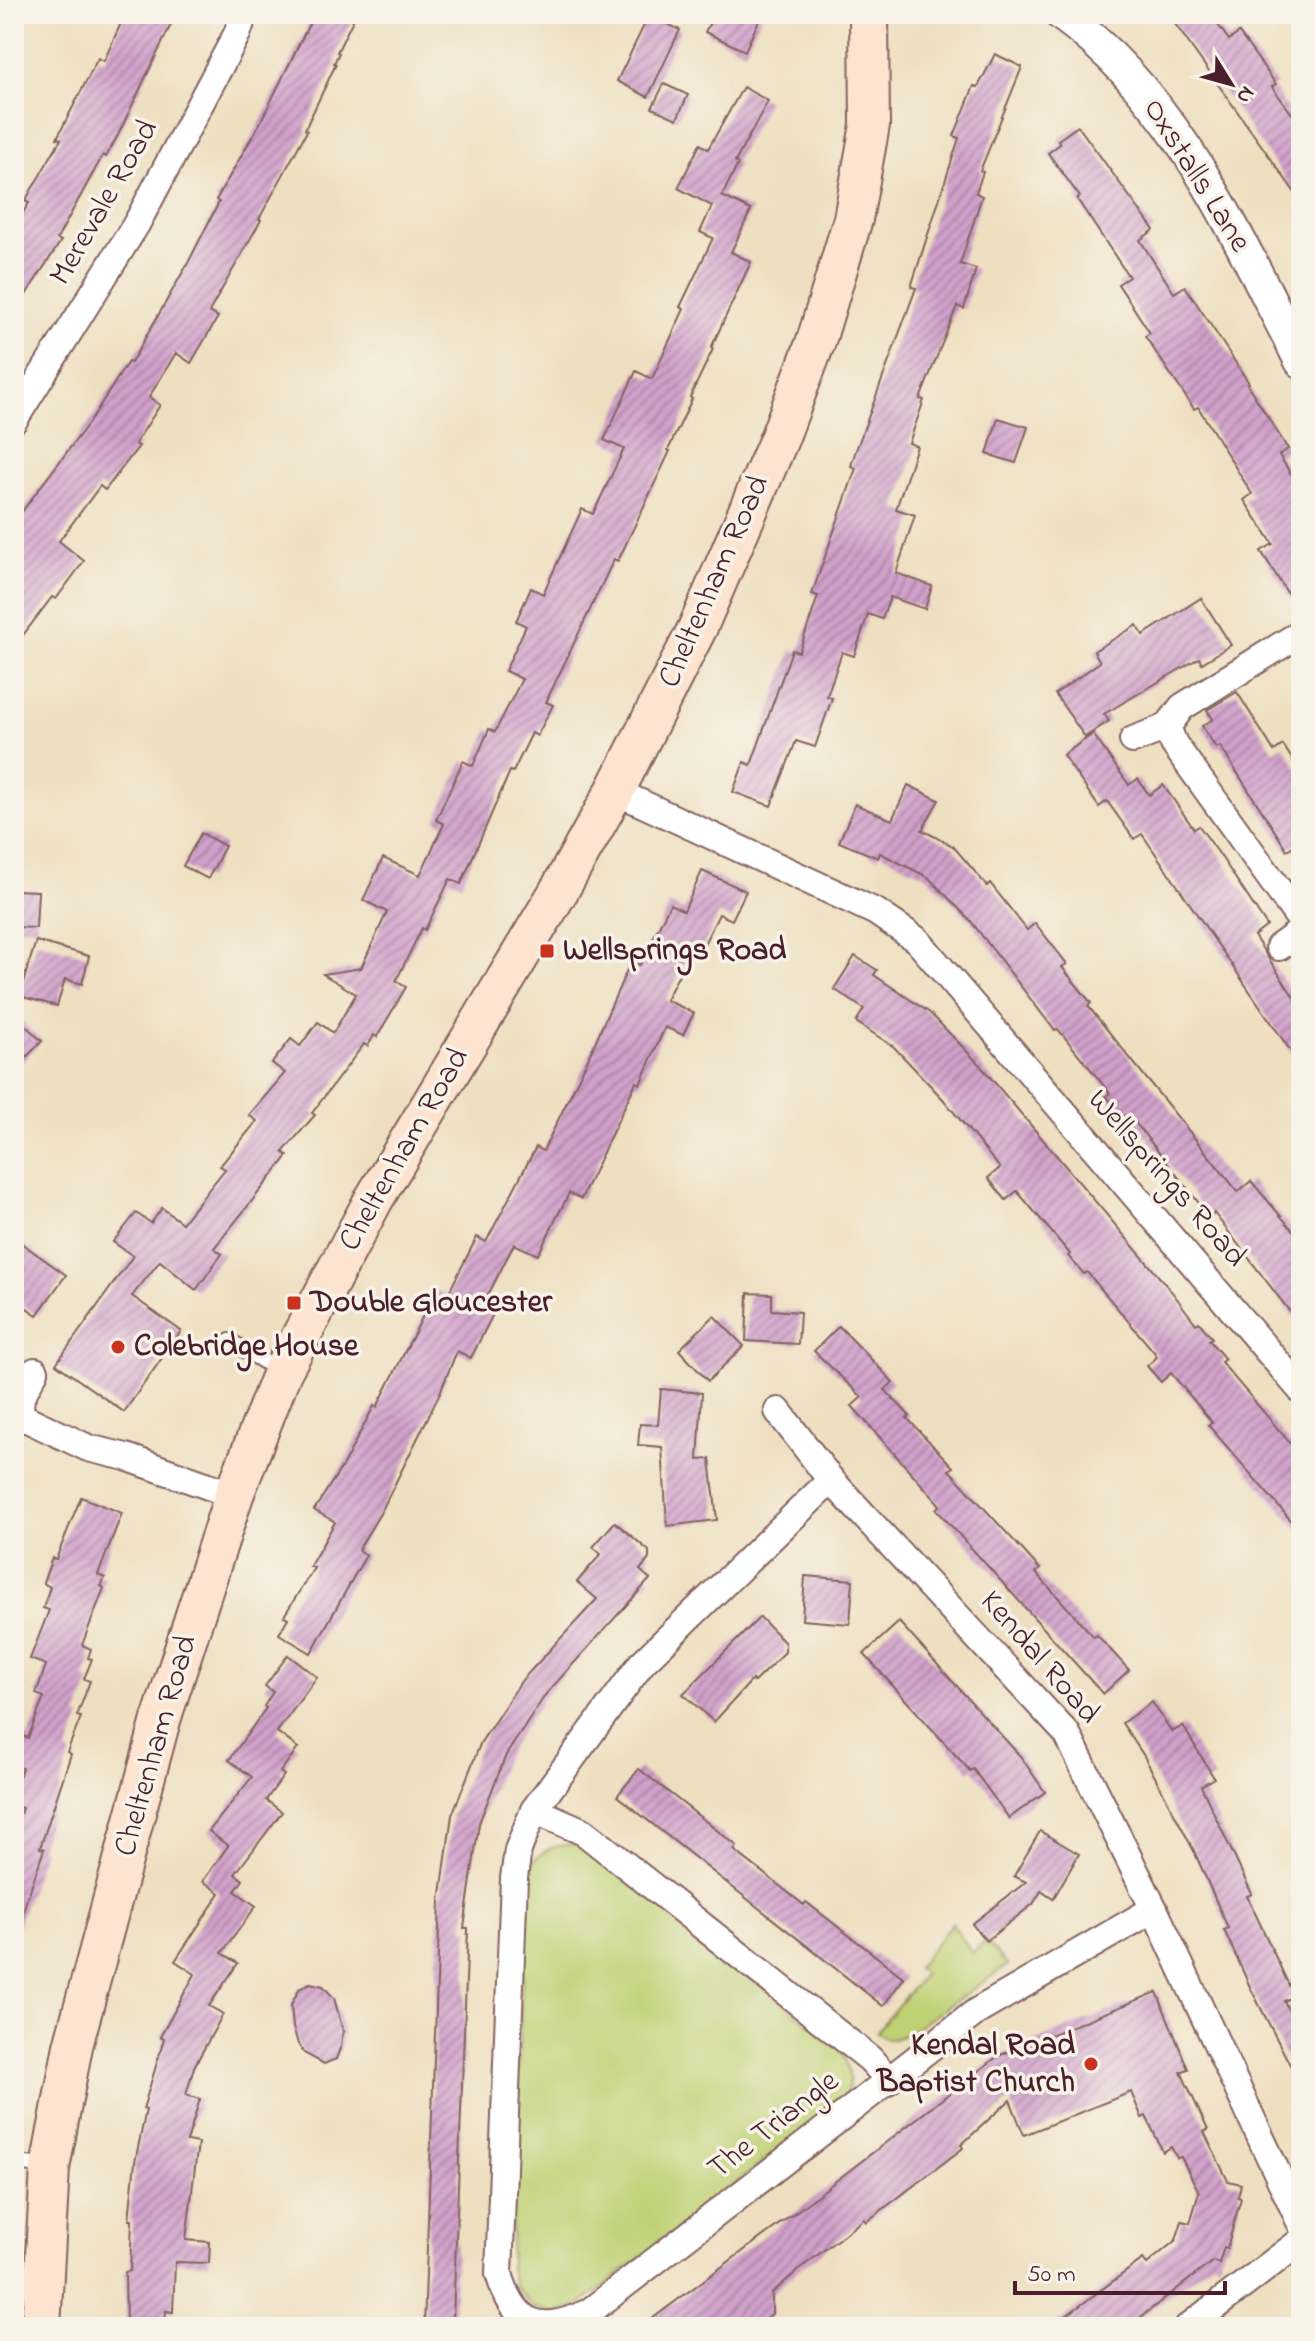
<svg xmlns="http://www.w3.org/2000/svg" width="1315" height="2341" font-family="'Indie Flower',sans-serif">
<style>
.grass{fill:#c0d174;stroke:#857850;stroke-width:2}
.building{fill:url(#building-hatch)}
.lines{fill:none;stroke-linecap:round;stroke-linejoin:round}
.service-casing{stroke:#83625f;stroke-width:18}
.minor-casing{stroke:#83625f;stroke-width:30}
.tertiary-casing{stroke:#83625f;stroke-width:36}
.secondary-casing{stroke:#83625f;stroke-width:42}
.service{stroke:#fff;stroke-width:14}
.minor{stroke:#fff;stroke-width:26}
.tertiary{stroke:#fff;stroke-width:32}
.secondary{stroke:#fde4d0;stroke-width:38}
.poi-dot{fill:#c8321e;stroke:#f7f3e8;stroke-width:3}
.labels{text-anchor:middle;dominant-baseline:central;stroke-width:7;stroke-linejoin:round;paint-order:stroke}
.street-label{font-size:32px;fill:#4a1f2b;stroke:#f7f3e8}
.poi-label{font-size:32px;font-weight:bold;fill:#4a1f2b;stroke:#f7f3e8;text-anchor:start}
</style>
<defs>
<pattern id="building-hatch" width="6" height="6" patternUnits="userSpaceOnUse" patternTransform="scale(2)"><rect width="6" height="6" fill="#d0a0ca"/><path d="M-1 1l2-2M0 6l6-6M5 7l2-2" fill="none" stroke="#ab82a4"/></pattern>
</defs>
<rect width="100%" height="100%" fill="#f7f3e8"/>
<filter id="ink" filterUnits="userSpaceOnUse"><feTurbulence type="fractalNoise" baseFrequency=".0125" numOctaves="2"/><feDisplacementMap in="SourceGraphic" scale="16" xChannelSelector="R" yChannelSelector="G"/><feConvolveMatrix kernelMatrix="1 2 1 2 8 2 1 2 1" color-interpolation-filters="sRGB"/></filter>
<filter id="wash" filterUnits="userSpaceOnUse"><feTurbulence type="fractalNoise" baseFrequency=".006" numOctaves="4" result="noise"/><feDisplacementMap in="SourceGraphic" scale="32" xChannelSelector="R" yChannelSelector="G"/><feGaussianBlur stdDeviation="1.8" result="paint"/><feColorMatrix in="noise" values="0 0 0 0 0 0 0 0 0 0 0 0 0 0 0 0 0 1.4 0 .05"/><feComposite in="paint" operator="in"/></filter>
<g filter="url(#wash)">
<rect width="100%" height="100%" fill="#eedfc0"/>
<g class="grass">
<path d="M575 1844 591 1850 840 2049C849 2066 853 2079 845 2098L579 2306 554 2313 533 2307 514 2286 510 2267 527 1868C541 1851 552 1845 575 1844Z"/>
<path d="M952 1923 972 1953 986 1941 1008 1965 907 2034C893 2040 888 2042 876 2032L924 1974 917 1968Z"/>
</g>
<g id="blocks">
<g class="building">
<polygon points="125,14 176,14 118,135 106,157 103,155 57,239 61,241 14,313 14,227 29,203 25,201 61,139 57,138 98,58 104,61"/>
<polygon points="314,14 356,14 337,52 339,53 334,63 336,64 305,129 307,131 259,219 261,220 209,312 218,317 191,363 176,353 149,397 160,405 135,444 139,446 105,490 100,486 59,541 84,561 56,599 52,597 14,647 14,522 88,424 128,362 131,363 188,263 219,202 216,200 260,123"/>
<polygon points="714,14 762,14 745,51 705,32"/>
<polygon points="1168,14 1210,14 1229,40 1239,33 1276,84 1272,87 1301,126 1301,201"/>
<polygon points="649,15 680,30 648,97 617,81"/>
<polygon points="995,54 1022,67 980,171 983,172 976,193 982,196 960,264 976,269 964,309 957,306 920,399 924,400 909,443 917,446 896,509 915,515 896,573 932,586 925,609 890,597 882,619 868,614 854,656 842,652 827,696 832,698 815,747 796,741 771,806 733,792 744,762 751,765 792,650 799,652 818,596 812,594 856,468 851,466 855,453 916,288 911,287 959,138 954,136 974,86 978,87"/>
<polygon points="664,84 688,95 677,119 652,108"/>
<polygon points="743,87 768,101 735,162 738,164 722,196 751,210 731,252 751,262 711,348 713,349 690,397 692,399 668,450 670,451 618,561 614,559 546,702 553,705 537,736 532,733 513,772 510,771 461,884 450,879 425,930 422,928 396,981 406,987 377,1037 374,1035 368,1046 364,1044 312,1113 315,1115 283,1152 288,1156 214,1248 222,1254 196,1290 160,1261 132,1296 181,1331 124,1412 56,1364 133,1256 113,1242 136,1213 151,1223 162,1208 182,1223 225,1169 220,1166 257,1121 249,1115 285,1073 272,1063 291,1039 300,1046 318,1022 333,1033 356,994 323,974 361,968 387,912 363,900 383,858 420,875 444,824 436,820 463,761 473,766 489,729 495,732 522,679 505,671 526,626 516,621 531,588 543,594 582,509 593,514 624,449 604,440 636,371 652,379 684,309 680,307 713,238 700,232 712,206 678,188 700,144 708,149"/>
<polygon points="1078,126 1154,230 1140,240 1174,293 1185,286 1249,383 1247,384 1288,449 1279,455 1301,490 1301,615 1261,551 1273,544 1244,500 1252,494 1198,407 1194,409 1145,336 1150,333 1118,284 1129,277 1077,199 1080,197 1048,153 1060,144 1058,140"/>
<polygon points="998,418 1028,427 1016,463 987,454"/>
<polygon points="1201,598 1231,645 1202,663 1199,658 1104,714 1109,721 1085,737 1055,694 1100,662 1094,651 1137,625 1143,635"/>
<polygon points="1237,692 1274,751 1283,745 1301,773 1301,841 1287,850 1220,746 1216,748 1202,726 1213,719 1207,710"/>
<polygon points="1093,734 1129,785 1138,779 1149,795 1163,785 1194,829 1199,826 1220,855 1267,926 1254,936 1301,1008 1301,1066 1142,834 1134,839 1107,801 1099,807 1063,755"/>
<polygon points="908,785 939,800 922,830 953,846 987,886 990,883 1027,930 1035,923 1067,964 1062,967 1091,1003 1088,1006 1238,1192 1251,1181 1301,1240 1301,1326 1214,1213 1210,1217 1130,1116 1126,1119 1106,1096 1110,1093 1058,1029 1055,1031 970,920 928,877 880,853 878,858 839,842 855,804 892,820"/>
<polygon points="201,833 225,846 208,879 183,866"/>
<polygon points="702,871 746,891 732,920 719,914 701,950 693,946 666,1000 694,1013 683,1035 665,1027 640,1084 636,1082 581,1199 569,1193 538,1255 514,1244 483,1305 495,1310 471,1358 457,1351 439,1395 381,1512 358,1550 366,1555 311,1653 279,1634 288,1618 284,1616 314,1568 310,1566 335,1522 314,1510 343,1465 374,1406 377,1407 436,1290 447,1296 477,1237 486,1242 536,1147 543,1151 585,1065 631,961 640,965 670,904 684,911"/>
<polygon points="14,890 38,891 36,928 14,927"/>
<polygon points="36,941 89,956 82,984 65,979 57,1006 19,996"/>
<polygon points="855,956 877,970 874,975 930,1013 979,1064 1172,1292 1196,1324 1199,1322 1212,1338 1209,1340 1225,1359 1221,1362 1301,1456 1301,1532 1208,1425 1212,1422 1171,1373 1161,1382 1147,1366 1157,1357 1155,1353 1087,1272 1084,1274 1068,1256 1070,1254 1017,1191 1006,1200 988,1178 1000,1168 943,1099 894,1047 856,1022 864,1009 834,989"/>
<polygon points="14,1015 42,1041 14,1070"/>
<polygon points="14,1238 66,1275 37,1315 14,1299"/>
<polygon points="748,1293 772,1294 772,1310 800,1312 798,1344 746,1341"/>
<polygon points="714,1316 744,1346 708,1381 679,1350"/>
<polygon points="839,1326 893,1382 885,1390 910,1416 907,1418 953,1467 949,1470 1040,1569 1036,1573 1094,1637 1097,1635 1129,1670 1103,1694 936,1509 940,1505 852,1406 862,1397 814,1351"/>
<polygon points="661,1389 702,1393 698,1460 710,1459 717,1520 667,1526 662,1447 638,1445 640,1424 658,1425"/>
<polygon points="81,1497 122,1513 98,1575 105,1578 101,1586 104,1588 82,1645 91,1649 88,1658 92,1659 84,1679 90,1681 77,1716 81,1717 67,1752 71,1754 40,1848 44,1849 18,1926 14,1925 14,1834 22,1808 14,1805 14,1790 22,1768 14,1765 14,1762 23,1736 28,1738 44,1697 36,1694 46,1665 30,1659 49,1610 43,1608 50,1587 43,1583 52,1558 56,1559"/>
<polygon points="615,1522 649,1551 649,1559 640,1570 650,1579 546,1694 506,1755 479,1823 464,1928 468,1928 453,2318 450,2318 450,2327 424,2327 440,1901 452,1815 481,1742 522,1680 597,1599 577,1582 601,1554 593,1547"/>
<polygon points="805,1576 853,1580 850,1624 802,1620"/>
<polygon points="760,1617 785,1643 785,1652 754,1682 752,1680 714,1722 683,1694"/>
<polygon points="899,1622 1021,1757 1045,1792 1009,1818 973,1769 970,1771 864,1654"/>
<polygon points="288,1655 317,1677 277,1732 298,1748 280,1772 284,1775 266,1800 282,1812 235,1874 243,1880 235,1891 256,1906 222,1953 238,1963 209,2006 223,2014 194,2067 186,2095 200,2099 187,2141 198,2143 186,2240 210,2242 209,2263 175,2262 173,2312 166,2311 165,2327 126,2327 125,2272 130,2271 132,2220 129,2220 135,2162 146,2110 143,2109 164,2039 160,2037 195,1974 175,1961 220,1893 203,1881 228,1846 209,1831 252,1777 229,1760 266,1708 264,1706 273,1692 265,1686"/>
<polygon points="1152,1702 1172,1732 1183,1726 1214,1778 1201,1786 1252,1894 1247,1896 1294,1996 1284,2001 1301,2036 1301,2086 1251,1989 1224,1930 1228,1928 1194,1851 1144,1756 1122,1723"/>
<polygon points="639,1769 737,1846 734,1850 804,1905 806,1902 904,1978 883,2006 617,1796"/>
<polygon points="1040,1831 1079,1854 1053,1899 1041,1891 1033,1904 986,1941 972,1924 1026,1882 1014,1876"/>
<polygon points="310,1983 323,1986 334,1998 343,2031 341,2046 336,2059 324,2064 304,2053 298,2044 293,2027 291,2005 299,1989"/>
<polygon points="1157,1992 1188,2069 1181,2072 1208,2130 1204,2132 1228,2181 1241,2184 1238,2197 1241,2198 1227,2248 1224,2247 1219,2263 1213,2261 1128,2327 1051,2327 1143,2259 1147,2264 1176,2240 1182,2221 1190,2223 1199,2192 1181,2157 1177,2158 1171,2147 1163,2152 1146,2116 1142,2118 1131,2092 1024,2135 1010,2100 961,2145 963,2148 866,2222 864,2219 797,2271 772,2293 772,2314 754,2327 641,2327 797,2211 998,2056"/>
</g>
</g>
</g>
<g filter="url(#ink)">
<use href="#blocks" fill-opacity="0" stroke="#83625f" stroke-width="2"/>
<g class="lines">
<defs>
<g id="service">
<polyline points="230,1341 281,1372"/>
<polyline points="14,2162 50,2168"/>
</g>
<g id="minor">
<polyline points="14,420 137,223 237,34 244,14"/>
<polyline points="1301,633 1182,707 1167,727 1174,744 1301,921"/>
<polyline points="1133,740 1167,727"/>
<polyline points="615,791 876,912 917,940 1301,1390"/>
<polyline points="1279,947 1301,931"/>
<polyline points="778,1411 831,1480 1067,1734 1154,1909 1301,2224"/>
<polyline points="14,1419 27,1419 88,1448 126,1457 234,1495"/>
<polyline points="19,1419 21,1397 35,1371"/>
<path d="M534 1810 584 1832 870 2059 889 2080 589 2312C540 2336 515 2326 499 2274L514 1878 518 1850Z"/>
<polyline points="534,1810 642,1663 831,1480"/>
<polyline points="889,2080 976,2012 1154,1909"/>
<polyline points="1188,2327 1301,2241"/>
</g>
<path id="tertiary" d="M1061 14C1179 99 1236 236 1301 361"/>
<polyline id="secondary" points="41,2327 50,2168 73,2046 161,1720 234,1495 282,1372 374,1199 560,889 615,791 698,627 779,439 816,341 853,219 870,125 869,14"/>
</defs>
<use href="#service" class="service-casing"/>
<use href="#minor" class="minor-casing"/>
<use href="#tertiary" class="tertiary-casing"/>
<use href="#secondary" class="secondary-casing"/>
<use href="#service" class="service"/>
<use href="#minor" class="minor"/>
<use href="#tertiary" class="tertiary"/>
<use href="#secondary" class="secondary"/>
</g>
</g>
<g class="poi-dot">
<rect x="539" y="943" width="16" height="16" rx="4"/>
<rect x="286" y="1295" width="16" height="16" rx="4"/>
<circle cx="118" cy="1347" r="8"/>
<circle cx="1091" cy="2064" r="8"/>
</g>
<g class="labels">
<g class="street-label">
<text transform="translate(1196 176) rotate(58)">Oxstalls Lane</text>
<text transform="translate(105 203) rotate(-60)">Merevale Road</text>
<text transform="translate(715 582) rotate(-66)">Cheltenham Road</text>
<text transform="translate(405 1150) rotate(-60)">Cheltenham Road</text>
<text transform="translate(1166 1179) rotate(49)">Wellsprings Road</text>
<text transform="translate(1039 1658) rotate(49)">Kendal Road</text>
<text transform="translate(157 1746) rotate(-74)">Cheltenham Road</text>
<text transform="translate(774 2126) rotate(-38)">The Triangle</text>
</g>
<g class="poi-label">
<text x="563" y="951">Wellsprings Road</text>
<text x="310" y="1303">Double Gloucester</text>
<text x="134" y="1347">Colebridge House</text>
<text x="1075" y="2046" text-anchor="end">Kendal Road<tspan x="1075" dy="37">Baptist Church</tspan></text>
</g>
</g>
<rect width="1315" height="2341" fill="none" stroke="#f7f3e8" stroke-width="48"/>
<g transform="translate(1231 84) rotate(127)" stroke="#f7f3e8" stroke-width="6" paint-order="stroke">
<path d="M0-6L14 30L0 20L-14 30Z" fill="#4a1f2b"/>
<text y="-12" font-size="22" font-weight="bold" text-anchor="middle" fill="#4a1f2b">N</text>
</g>
<path d="M1015 2281v12h210v-12" fill="none" stroke="#4a1f2b" stroke-width="4"/>
<text x="1027" y="2281" font-size="24" fill="#4a1f2b" stroke="#f7f3e8" stroke-width="6" paint-order="stroke">50 m</text>
</svg>
